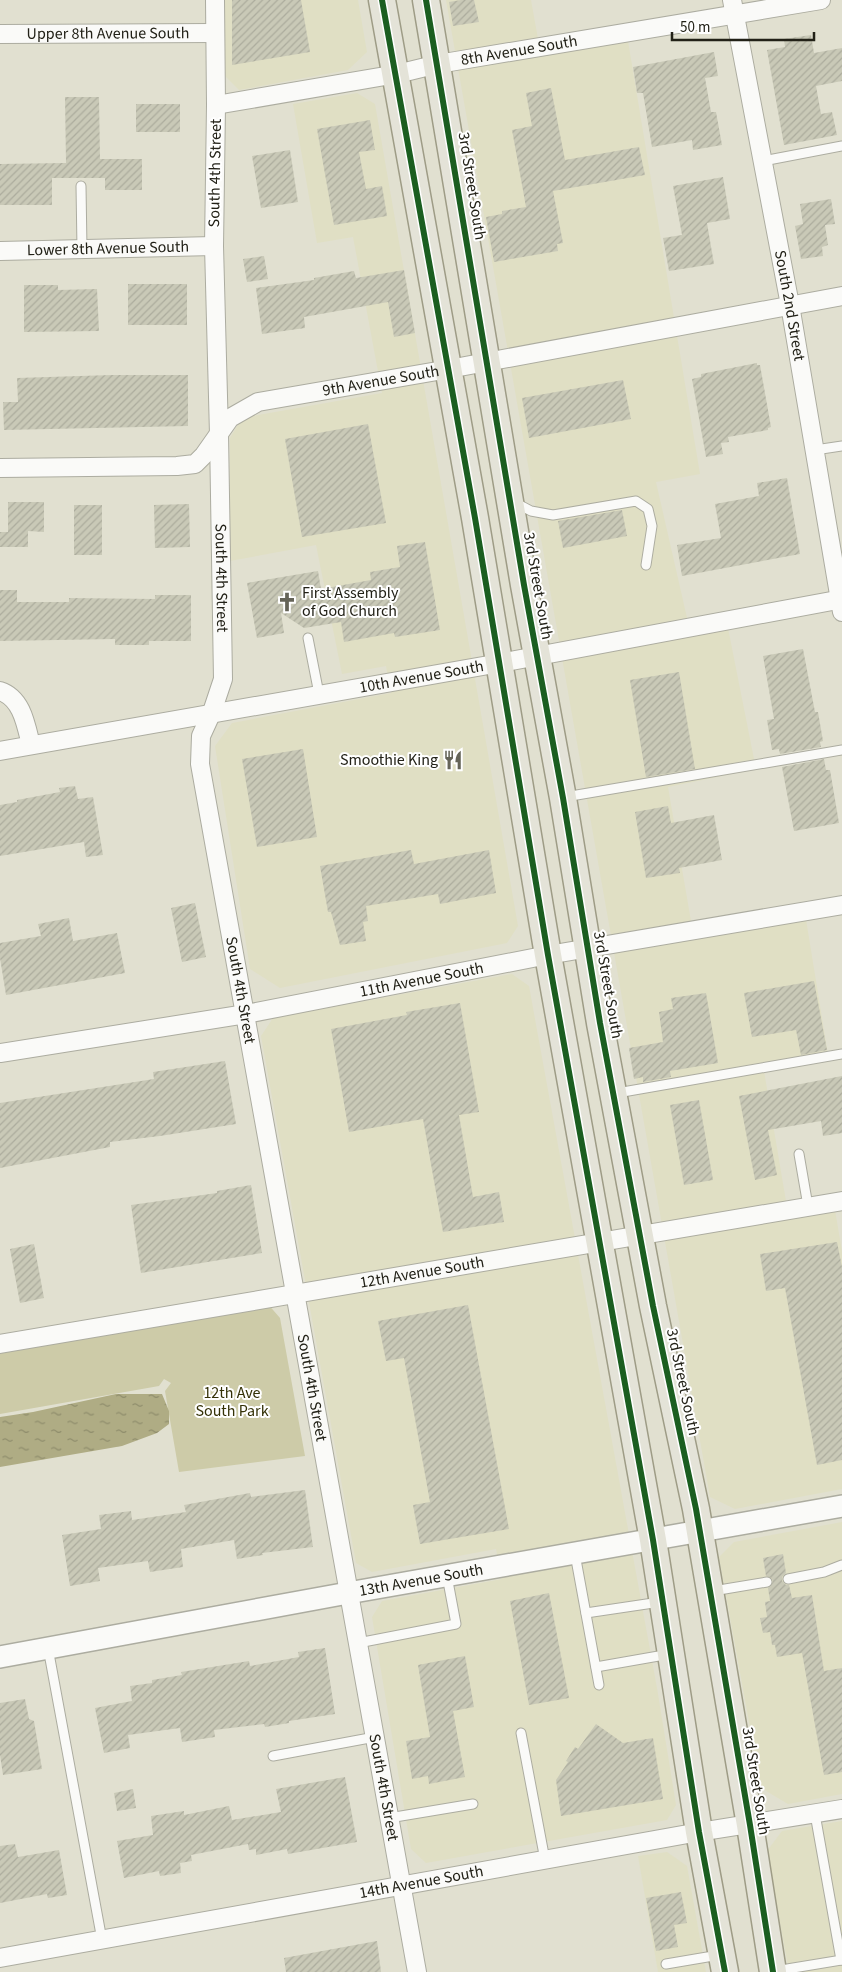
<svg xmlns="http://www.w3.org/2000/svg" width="842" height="1972" font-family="'Source Sans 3',sans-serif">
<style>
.built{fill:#e0dfc4}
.green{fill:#cdcba8}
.water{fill:url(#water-ripples)}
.building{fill:url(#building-hatch)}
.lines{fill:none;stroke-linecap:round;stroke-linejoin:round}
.service-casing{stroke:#acaca0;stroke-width:11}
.minor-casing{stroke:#acaca0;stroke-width:20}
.tertiary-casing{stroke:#acaca0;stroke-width:24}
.primary-casing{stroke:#9e9c86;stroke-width:29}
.service{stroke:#fafaf8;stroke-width:9}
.minor{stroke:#fafaf8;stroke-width:18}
.tertiary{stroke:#fafaf8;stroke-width:21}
.primary{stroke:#e4e3d8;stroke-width:26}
.cycleway-casing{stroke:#fff;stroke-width:9}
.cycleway{stroke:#1b5e20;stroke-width:6}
.labels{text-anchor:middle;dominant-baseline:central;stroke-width:4;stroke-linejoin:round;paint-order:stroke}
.street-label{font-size:16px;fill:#222117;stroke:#fff}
.poi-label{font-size:16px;fill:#222117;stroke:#fff;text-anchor:start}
.park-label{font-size:16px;fill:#343106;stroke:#fff}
</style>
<defs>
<pattern id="water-ripples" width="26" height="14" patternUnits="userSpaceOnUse" patternTransform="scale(1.25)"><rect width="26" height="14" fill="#afac84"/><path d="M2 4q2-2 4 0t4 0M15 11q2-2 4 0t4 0" fill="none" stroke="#8e8c6b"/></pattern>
<pattern id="building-hatch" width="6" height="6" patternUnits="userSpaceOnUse" patternTransform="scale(1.25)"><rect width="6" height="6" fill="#c9c9b7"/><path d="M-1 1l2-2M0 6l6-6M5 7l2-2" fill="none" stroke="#acac9d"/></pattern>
</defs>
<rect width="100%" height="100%" fill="#e1e0d0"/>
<g class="built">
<polygon points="221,0 358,0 367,52 348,70 239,90 223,74"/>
<polygon points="446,0 531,0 540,50 627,35 700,474 656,482 690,631 727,623 756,769 668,787 692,927 804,907 829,1061 764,1071 788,1213 834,1205 836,1216 842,1251 842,1489 735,1509 710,1497"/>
<polygon points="357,93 375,104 518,926 507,943 280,988 250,969 215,746 232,723 391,693 386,666 342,674 316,545 230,561 230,438 242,418 382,393 353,237 317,243 293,104"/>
<polygon points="512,974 529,986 657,1688 676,1805 667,1820 426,1863 411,1849 372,1617 382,1601 502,1579 496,1549 372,1572 356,1563 261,1036 273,1018"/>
<polygon points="842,1522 842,1794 788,1804 761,1788 719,1557 734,1542"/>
<polygon points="842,1821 842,1972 789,1972 767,1851 782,1831"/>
<polygon points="667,1852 687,1866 706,1972 658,1972 638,1856"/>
</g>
<polygon class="green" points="267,1303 280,1318 305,1456 179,1472 165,1391 171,1383 164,1379 159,1386 0,1414 0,1349"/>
<polygon class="water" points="116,1394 162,1394 169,1411 169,1424 157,1433 122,1446 0,1467 0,1417 33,1412"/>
<g class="building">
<polygon points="232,0 301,0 310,52 232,65"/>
<polygon points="461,0 474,0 479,22 453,26 449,2"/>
<polygon points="811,35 814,53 842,48 842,81 816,86 821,114 832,112 837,135 784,145 767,50 785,47 784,39"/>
<polygon points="714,52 718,76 705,78 711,112 716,112 722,145 693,150 692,140 652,147 643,93 637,93 633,67"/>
<polygon points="551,88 565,160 639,147 645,175 553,191 563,243 557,244 558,251 494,262 486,217 502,214 502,211 526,207 512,130 532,126 526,93"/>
<polygon points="65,97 99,97 100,159 142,159 142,190 105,190 105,178 52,178 52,205 0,205 0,164 66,163"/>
<rect x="136" y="104" width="44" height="28"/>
<polygon points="370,120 375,150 359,152 366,189 382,186 387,216 334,225 317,129"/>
<polygon points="290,150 298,202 261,208 252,156"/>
<polygon points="723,177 730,219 707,223 714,264 669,271 663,238 682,235 673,186"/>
<polygon points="831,199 835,224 825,225 828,245 822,247 823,256 801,259 795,226 803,224 800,204"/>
<polygon points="264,256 268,279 247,282 243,259"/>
<polygon points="404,270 415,333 394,337 388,302 304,317 305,328 262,334 256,288 314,280 314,278 354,271 356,278"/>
<rect x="128" y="284" width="59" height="41"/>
<polygon points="24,285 58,285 58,290 97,289 99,331 24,332"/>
<polygon points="757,363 757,365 760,365 771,427 768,428 768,430 728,437 729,442 721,443 723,454 706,457 692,379 701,377 701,374"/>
<polygon points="112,375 188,375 188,426 4,430 3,402 18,402 17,378"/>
<polygon points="623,380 631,419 529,438 522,398"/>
<polygon points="368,424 386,523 302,537 285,439"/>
<polygon points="787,478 800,554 682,576 677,545 721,538 715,504 759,496 757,483"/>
<polygon points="8,502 44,502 44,532 28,531 28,547 0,547 0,532 8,532"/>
<polygon points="189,504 190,547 155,548 154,505"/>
<rect x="74" y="505" width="28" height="50"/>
<polygon points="622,510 627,536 563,548 558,521"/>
<polygon points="425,542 440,630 395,637 394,633 344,642 341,622 304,628 281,613 284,633 257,638 247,583 318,571 321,589 371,580 370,572 400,567 397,546"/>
<polygon points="0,590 17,590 17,602 69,602 69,598 155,599 155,595 191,595 191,641 149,641 149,645 115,645 115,639 0,641"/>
<polygon points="803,649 815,712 818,712 823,741 820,742 821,747 780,754 779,749 772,750 767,720 774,719 763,656"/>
<polygon points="679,672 695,769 646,777 630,680"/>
<polygon points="303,749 317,837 257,847 242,759"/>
<polygon points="824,759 826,770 830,770 839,823 794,831 782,767"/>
<polygon points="75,786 78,799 93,797 103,855 86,857 84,842 0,856 0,805 17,802 17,800 60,792 59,788"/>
<polygon points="668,806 671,823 714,815 722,860 679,868 680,873 646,878 635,812"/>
<polygon points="411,850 414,864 489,850 496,893 440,904 438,894 366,906 368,921 363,922 366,941 340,945 331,912 328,912 320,866"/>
<polygon points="195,903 206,957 182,962 171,908"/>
<polygon points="69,918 73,941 117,933 125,973 6,995 0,958 0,943 41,936 38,924"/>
<polygon points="814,981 827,1050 801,1055 796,1030 752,1037 744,993"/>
<polygon points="706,993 718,1063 670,1071 671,1077 643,1082 643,1077 634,1079 629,1048 663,1042 659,1012 673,1009 671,998"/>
<polygon points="460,1003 479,1112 459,1115 473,1197 499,1192 504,1222 443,1232 423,1119 349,1132 331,1029 407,1015 406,1012"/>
<polygon points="225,1061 236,1124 160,1136 110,1142 110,1147 0,1168 0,1103 154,1079 153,1072"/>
<polygon points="842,1076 842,1133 823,1136 821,1121 768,1130 777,1175 755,1180 739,1096"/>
<polygon points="699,1100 713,1180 684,1185 670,1105"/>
<polygon points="251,1185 262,1253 141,1273 131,1205 217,1193 217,1191"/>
<polygon points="837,1242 842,1267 842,1460 817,1465 785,1288 766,1291 760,1254"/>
<polygon points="34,1244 44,1298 20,1303 10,1249"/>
<polygon points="468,1305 509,1529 420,1544 413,1505 430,1502 404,1358 386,1361 378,1321"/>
<polygon points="305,1490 313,1547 262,1553 263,1555 237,1559 234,1540 181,1549 183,1567 150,1572 148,1561 98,1568 100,1581 70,1586 62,1535 101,1529 99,1515 131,1511 132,1520 186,1512 184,1505 250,1493 251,1497"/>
<polygon points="783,1554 786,1573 782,1577 782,1581 786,1585 789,1585 792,1598 812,1595 824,1671 842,1668 842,1772 824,1775 802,1653 777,1657 775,1645 772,1645 770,1632 763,1633 760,1618 767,1617 765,1602 770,1601 768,1588 771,1586 773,1581 771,1578 766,1576 763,1558"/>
<polygon points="549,1593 569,1698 529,1705 510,1601"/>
<polygon points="325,1648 335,1714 289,1721 289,1723 265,1727 264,1724 214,1730 215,1737 182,1742 180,1728 128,1735 130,1748 104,1753 95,1708 132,1701 130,1686 152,1683 152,1680 182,1675 181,1672 249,1661 250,1666 299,1657 298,1652"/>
<polygon points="465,1656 474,1707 453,1711 465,1777 429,1784 428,1776 412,1779 406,1741 430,1737 418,1665"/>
<polygon points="25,1699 29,1719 34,1721 42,1769 3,1775 0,1755 0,1703"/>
<polygon points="596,1724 623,1743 653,1738 663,1799 561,1816 556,1780 568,1762 566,1761 575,1747 578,1749"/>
<polygon points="345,1777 357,1842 288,1854 287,1849 256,1855 256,1849 249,1850 248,1844 191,1855 192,1861 180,1863 181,1873 160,1876 159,1871 124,1878 117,1841 153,1835 151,1816 184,1811 184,1815 229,1806 232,1820 281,1812 276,1789"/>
<polygon points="133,1789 136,1808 117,1811 114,1793"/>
<polygon points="15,1844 18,1857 59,1850 67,1895 48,1898 47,1894 0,1903 0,1846"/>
<polygon points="681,1892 687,1923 674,1925 678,1947 656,1951 646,1898"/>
<polygon points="377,1941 381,1972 286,1972 284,1958"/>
</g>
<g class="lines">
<defs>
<g id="service">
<polyline points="763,161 842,146"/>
<polyline points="81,186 82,249"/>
<polyline points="815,450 842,446"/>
<polyline points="514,502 531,511 553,515 636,501 648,509 652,526 646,565"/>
<polyline points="308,638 319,694"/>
<polyline points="565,797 842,750"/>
<polyline points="617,1093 842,1054"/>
<polyline points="799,1154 808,1206"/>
<polyline points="575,1554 599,1685"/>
<polyline points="788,1579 824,1572 842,1565"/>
<polyline points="713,1591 767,1582"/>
<polyline points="586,1613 660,1602"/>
<polyline points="358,1643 456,1624 447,1576"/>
<polyline points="48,1648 102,1940"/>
<polyline points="596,1667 670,1654"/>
<polyline points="521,1733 545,1860"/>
<polyline points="273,1756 375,1737"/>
<polyline points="815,1814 841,1960"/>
<polyline points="389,1818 473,1804"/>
<polyline points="666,1964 719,1955"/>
<polyline points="775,1971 842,1960"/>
</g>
<g id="minor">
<path id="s1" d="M215 0 216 105 214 246 219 434 223 679 212 712 201 736 200 764 417 1972"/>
<path id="s2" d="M732 0 790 305 842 612"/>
<path id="s3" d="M0 34 215 33"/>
<path id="s4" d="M216 105 397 74 438 64 821 0"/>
<path id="s5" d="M0 251 214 246"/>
<path id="s6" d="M0 468 177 466 195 464 204 455 230 418 258 402 449 369 842 296"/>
<path d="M0 691C22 698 26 725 31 745"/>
<path id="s7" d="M0 751 500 663 842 599"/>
<path id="s8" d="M0 1053 246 1014 548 955 842 905"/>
<path id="s9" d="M0 1344 842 1201"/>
<path id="s10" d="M0 1958 699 1832 842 1809"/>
</g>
<g id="tertiary">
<path id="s11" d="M0 1657 348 1593 842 1506"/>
</g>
<g id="primary">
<polyline points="382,0 475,518 548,955 653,1540 699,1832 725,1972"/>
<polyline points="426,0 524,585 563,798 600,1023 653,1306 696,1509 750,1825 773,1972"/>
</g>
</defs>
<use href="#service" class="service-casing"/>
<use href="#minor" class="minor-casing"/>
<use href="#tertiary" class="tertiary-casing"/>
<use href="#primary" class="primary-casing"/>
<use href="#service" class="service"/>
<use href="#minor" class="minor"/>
<use href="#tertiary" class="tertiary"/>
<use href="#primary" class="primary"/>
<defs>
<g id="cycleway">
<polyline points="382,0 475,518 548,955 653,1540 699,1832 725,1972"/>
<polyline points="426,0 524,585 563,798 600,1023 653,1306 696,1509 750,1825 773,1972"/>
</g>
</defs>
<use href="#cycleway" class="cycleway-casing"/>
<use href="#cycleway" class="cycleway"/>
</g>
<defs>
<symbol id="church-bare" viewBox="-9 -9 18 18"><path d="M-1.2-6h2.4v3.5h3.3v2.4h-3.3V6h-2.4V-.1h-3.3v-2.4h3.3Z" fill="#656458" stroke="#fff" stroke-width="2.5" paint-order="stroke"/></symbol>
<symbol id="restaurant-bare" viewBox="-9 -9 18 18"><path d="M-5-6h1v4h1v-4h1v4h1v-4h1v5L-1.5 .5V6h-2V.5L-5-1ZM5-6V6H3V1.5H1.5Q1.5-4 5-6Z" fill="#656458" stroke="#fff" stroke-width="2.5" paint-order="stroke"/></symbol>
</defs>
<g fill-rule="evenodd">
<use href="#church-bare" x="273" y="588" width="28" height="28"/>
<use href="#restaurant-bare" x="439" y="746" width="28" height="28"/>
</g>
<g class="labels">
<g class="street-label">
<text stroke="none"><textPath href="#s3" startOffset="108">Upper 8th Avenue South</textPath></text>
<text stroke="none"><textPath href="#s4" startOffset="308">8th Avenue South</textPath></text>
<text transform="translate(215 173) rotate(-89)">South 4th Street</text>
<text transform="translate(472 186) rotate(81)">3rd Street South</text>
<text stroke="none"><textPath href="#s5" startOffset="108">Lower 8th Avenue South</textPath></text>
<text stroke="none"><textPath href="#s2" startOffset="311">South 2nd Street</textPath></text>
<text stroke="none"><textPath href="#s6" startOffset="410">9th Avenue South</textPath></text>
<text stroke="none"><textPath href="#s1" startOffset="578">South 4th Street</textPath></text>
<text transform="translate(538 586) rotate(80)">3rd Street South</text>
<text stroke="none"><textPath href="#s7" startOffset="428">10th Avenue South</textPath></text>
<text stroke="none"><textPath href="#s8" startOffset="428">11th Avenue South</textPath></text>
<text transform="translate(608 985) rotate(80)">3rd Street South</text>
<text stroke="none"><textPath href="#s1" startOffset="998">South 4th Street</textPath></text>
<text stroke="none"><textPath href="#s9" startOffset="428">12th Avenue South</textPath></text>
<text transform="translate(683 1382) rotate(78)">3rd Street South</text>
<text stroke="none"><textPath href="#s1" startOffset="1402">South 4th Street</textPath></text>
<text stroke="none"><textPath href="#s11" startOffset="428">13th Avenue South</textPath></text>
<text transform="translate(756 1781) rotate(81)">3rd Street South</text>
<text stroke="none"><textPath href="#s1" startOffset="1808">South 4th Street</textPath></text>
<text stroke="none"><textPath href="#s10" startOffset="428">14th Avenue South</textPath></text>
</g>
<g class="poi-label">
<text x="302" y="593">First Assembly<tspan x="302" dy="18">of God Church</tspan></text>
<text x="438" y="760" text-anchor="end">Smoothie King</text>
</g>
<g class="park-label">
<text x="232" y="1393">12th Ave<tspan x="232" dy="18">South Park</tspan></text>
</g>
</g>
<path d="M672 32v8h142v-8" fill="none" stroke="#222117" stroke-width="2.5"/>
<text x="680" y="32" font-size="15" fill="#222117" stroke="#ffffff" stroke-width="4" paint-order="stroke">50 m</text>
</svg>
